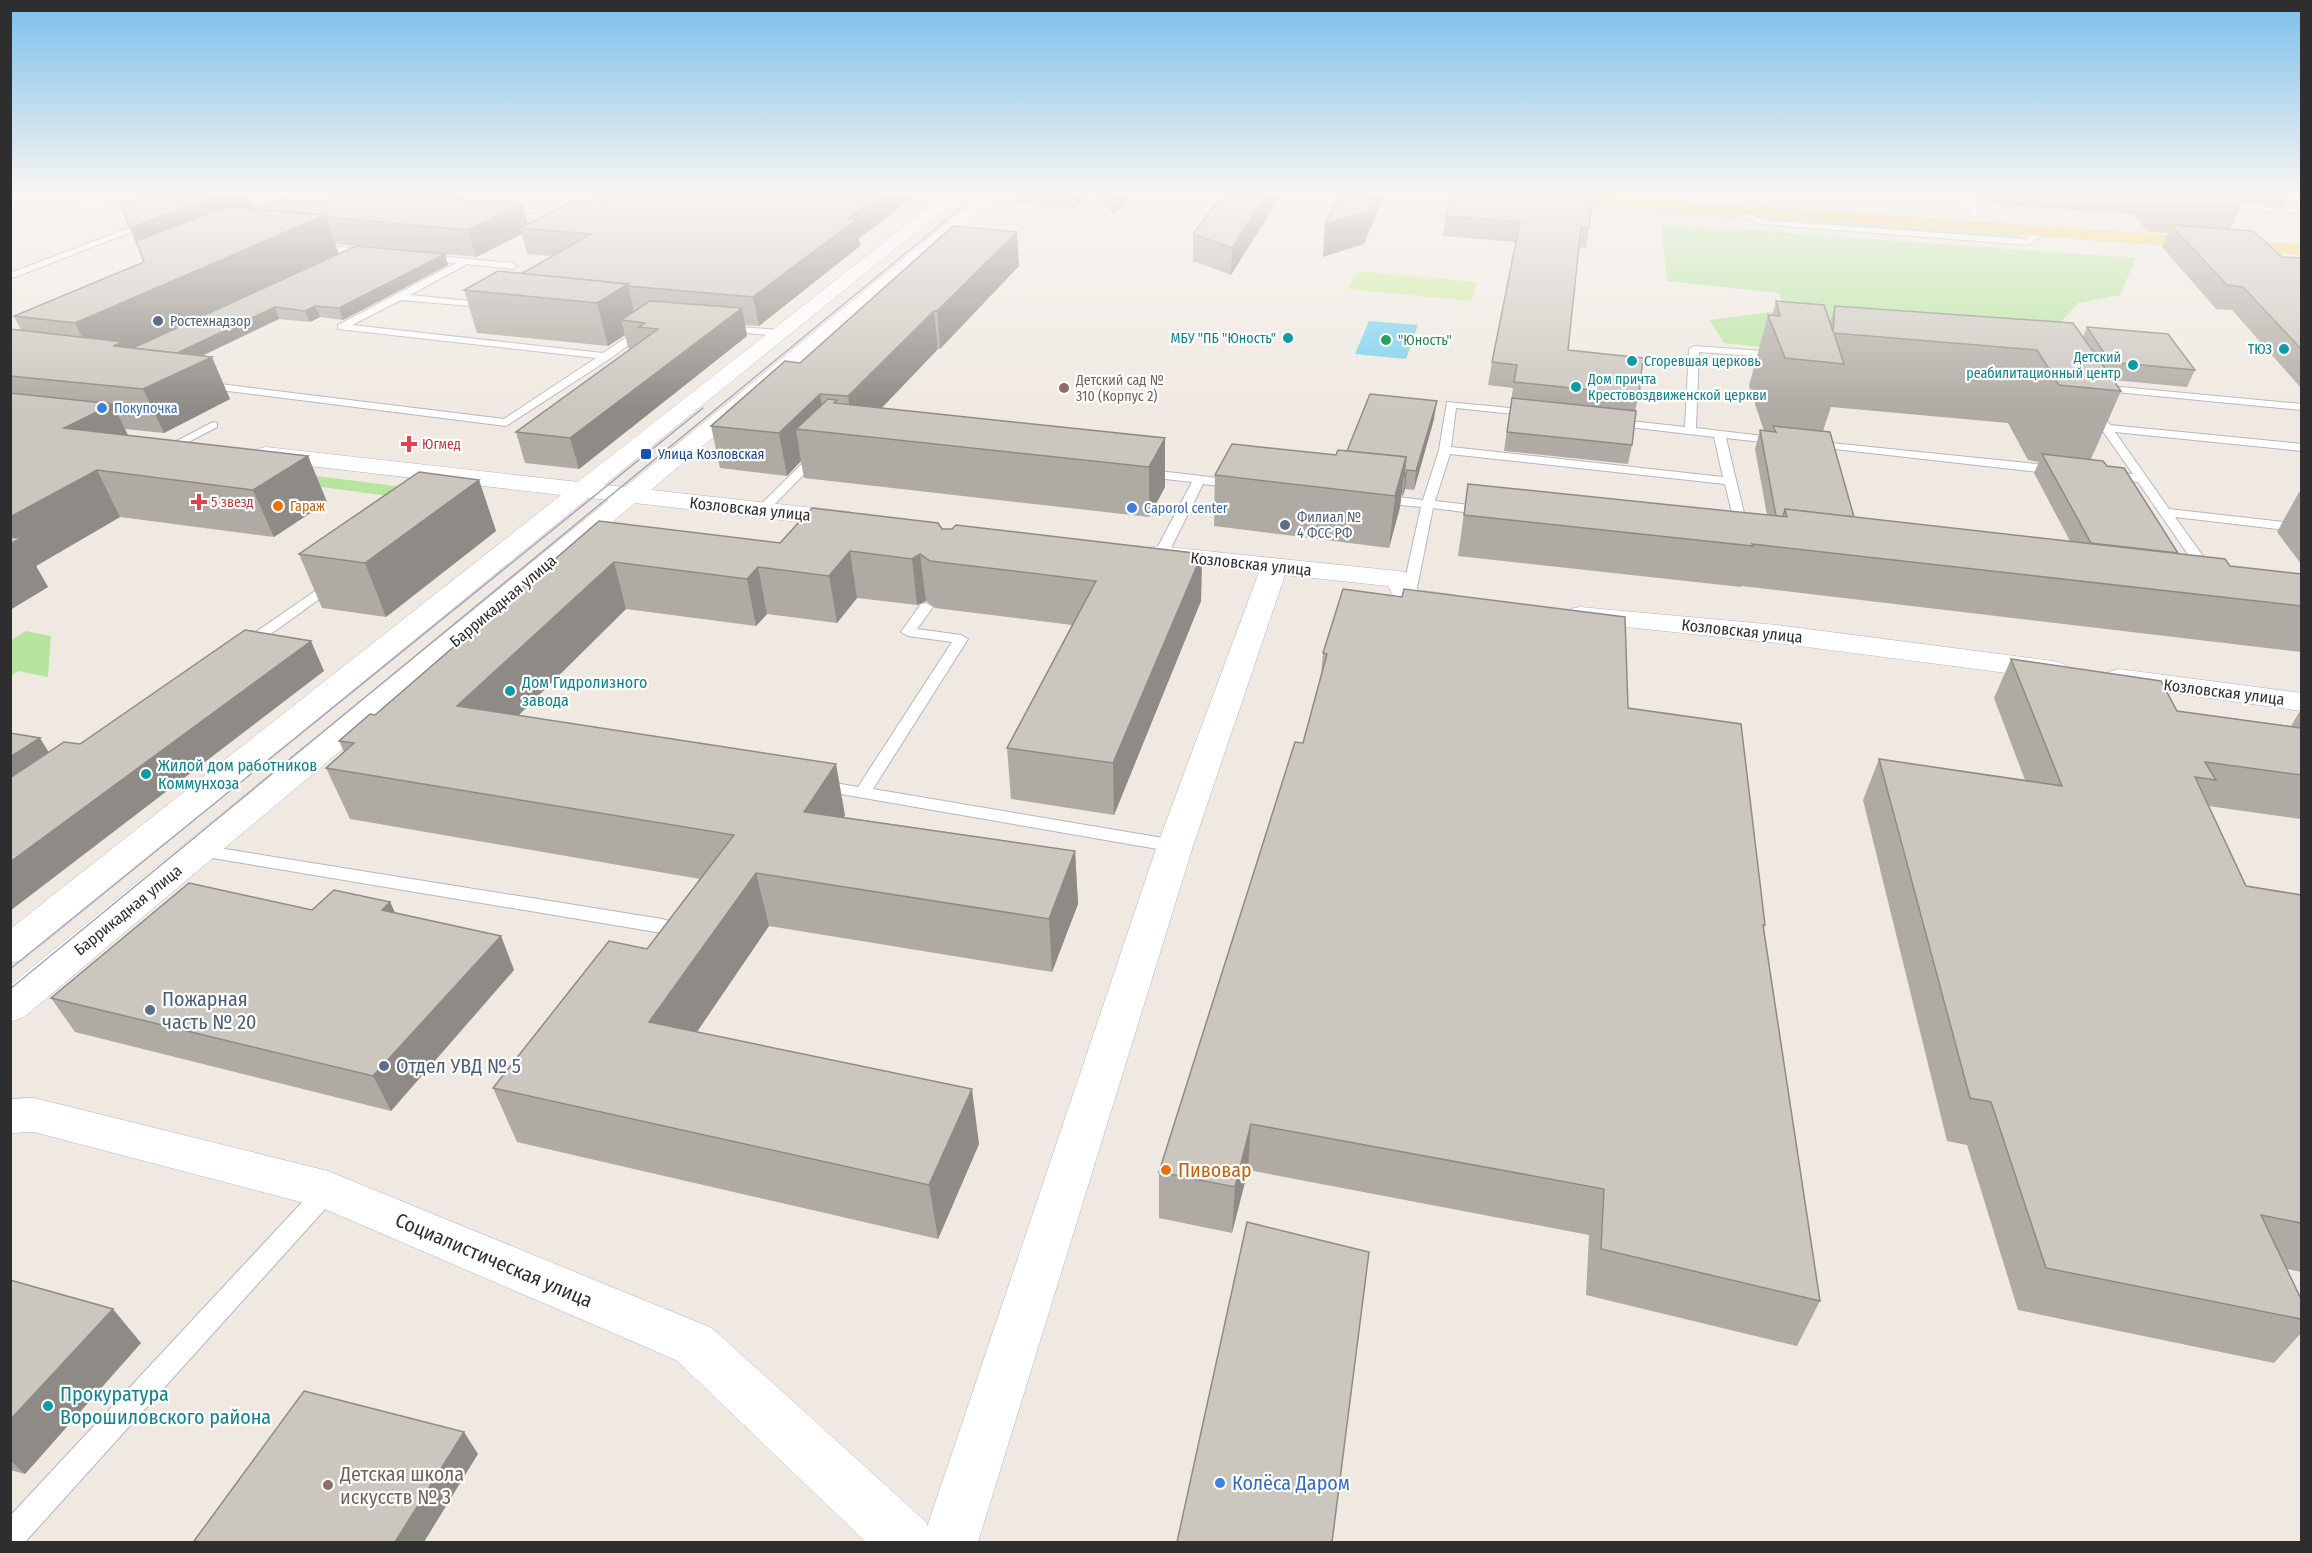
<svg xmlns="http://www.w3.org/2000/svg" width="2312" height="1553" font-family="'Fira Sans Condensed',sans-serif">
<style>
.green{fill:#b6e59e}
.pitch{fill:#c9ec9a}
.water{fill:#75cff0}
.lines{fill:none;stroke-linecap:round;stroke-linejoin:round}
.lane-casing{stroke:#b4b7c1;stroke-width:2}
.street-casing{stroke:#b4b7c1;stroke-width:1}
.secondary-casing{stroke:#b4b7c1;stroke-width:1}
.primary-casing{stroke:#c9c9c9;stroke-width:1}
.lane{fill:#fff;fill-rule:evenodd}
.street{fill:#fff;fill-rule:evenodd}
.secondary{fill:#fff;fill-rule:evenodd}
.primary{fill:#f2d163;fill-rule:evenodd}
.tram{stroke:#a3a6b8;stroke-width:1.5}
.wall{fill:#afaba4;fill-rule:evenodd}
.shaded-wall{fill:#8e8b86}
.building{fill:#cbc7bf;stroke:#8e8b86;stroke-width:1.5}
.service-dot{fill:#5c6f8a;stroke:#fff;stroke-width:2}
.culture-dot{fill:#0f9aa8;stroke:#fff;stroke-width:2}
.leisure-dot{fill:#2e9e5b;stroke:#fff;stroke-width:2}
.education-dot{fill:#8d6e63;stroke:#fff;stroke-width:2}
.shop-dot{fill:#3f7fe0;stroke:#fff;stroke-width:2}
.health-dot{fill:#e0444e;stroke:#fff;stroke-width:2}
.transit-dot{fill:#1a4fb4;stroke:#fff;stroke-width:2}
.food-dot{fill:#e8710a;stroke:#fff;stroke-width:2}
.labels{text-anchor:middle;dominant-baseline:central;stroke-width:4.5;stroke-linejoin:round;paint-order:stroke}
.far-service-label{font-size:14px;fill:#4e5e75;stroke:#fff;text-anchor:start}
.far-culture-label{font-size:14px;fill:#0d838f;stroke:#fff;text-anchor:end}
.far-leisure-label{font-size:14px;fill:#27864d;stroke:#fff;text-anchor:start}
.far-education-label{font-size:14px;fill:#785e54;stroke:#fff;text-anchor:start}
.far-shop-label{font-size:14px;fill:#366cbe;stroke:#fff;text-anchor:start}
.far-health-label{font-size:14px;fill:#be3a42;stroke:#fff;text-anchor:start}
.far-transit-label{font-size:14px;fill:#164399;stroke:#fff;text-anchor:start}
.far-food-label{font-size:14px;fill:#c56008;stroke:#fff;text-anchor:start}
.street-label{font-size:16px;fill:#2e2e2e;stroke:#fff}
.culture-label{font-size:16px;fill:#0d838f;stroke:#fff;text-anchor:start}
.near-service-label{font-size:20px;fill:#4e5e75;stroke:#fff;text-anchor:start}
.near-food-label{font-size:20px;fill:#c56008;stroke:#fff;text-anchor:start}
.near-street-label{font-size:20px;fill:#2e2e2e;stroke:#fff}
.near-culture-label{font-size:20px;fill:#0d838f;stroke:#fff;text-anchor:start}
.near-education-label{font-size:20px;fill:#785e54;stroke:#fff;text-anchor:start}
.near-shop-label{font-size:20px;fill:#366cbe;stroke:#fff;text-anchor:start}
</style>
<rect width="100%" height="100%" fill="#efe9e1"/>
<g class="green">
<polygon points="1510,197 1727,213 1738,220 1509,201"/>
<polygon points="1765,215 2017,234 2020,238 1767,219 1762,217"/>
<polygon points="1661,224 2136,258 2120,295 2078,303 2057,326 2092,379 1724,343 1709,320 1785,310 1779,293 1667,281"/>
<polygon points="225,464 448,493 434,502 195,470"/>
<polygon points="26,631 51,636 48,677 18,671 11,676 11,640"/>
</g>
<polygon class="pitch" points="1357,271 1477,282 1471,301 1348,289"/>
<polygon class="water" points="1369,321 1418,325 1406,359 1355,354"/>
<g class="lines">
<defs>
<g id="lane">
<polygon points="35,193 45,193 41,196 141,203 145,205 141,207 29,199 25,197"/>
<polygon points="1958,193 1966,193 1979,214 1978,216 1972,216"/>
<polygon points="2217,204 2302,209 2302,213 2220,208 2217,208"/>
<polygon points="1731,207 1737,207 1762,220 2026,239 2042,229 2049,231 2028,245 1760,224 1731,211"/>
<polygon points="504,211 562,217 566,219 562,221 501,215 501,211"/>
<polygon points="150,220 157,222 10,279 10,273"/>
<polygon points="314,245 366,249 370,252 366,255 311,250 310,248"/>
<polygon points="425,255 513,263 517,266 513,269 467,264 410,295 490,303 495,306 493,308 401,300 352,325 603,353 642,327 650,329 611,358 506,426 204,388 199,385 204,382 504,419 596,358 338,329 338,325 456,263 422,260 421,258"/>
<polygon points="725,326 780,330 785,333 780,336 722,331 720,329"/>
<polygon points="1694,346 1778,352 1783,355 1778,358 1699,352 1696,428 1780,438 1786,441 1780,444 1726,438 1749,534 1748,537 1738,537 1737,534 1725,484 1450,454 1435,501 1487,507 1493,511 1487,515 1433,508 1415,598 1408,602 1403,601 1401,598 1421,507 1380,503 1374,499 1380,495 1423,500 1439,450 1447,402 1532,410 1538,413 1532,416 1456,408 1451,447 1723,477 1714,437 1612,425 1606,422 1612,419 1685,427 1689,349"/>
<polygon points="2099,385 2302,404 2302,410 2095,390 2095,386"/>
<polygon points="2094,407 2098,408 2110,425 2302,444 2302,451 2115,432 2169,509 2302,524 2302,532 2175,517 2215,573 2213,576 2203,576 2138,482 2110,480 2104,476 2110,472 2133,474 2088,410"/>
<polygon points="213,422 217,423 217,427 181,446 173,446 171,444"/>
<polygon points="1812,441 2057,466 2063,470 2057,474 1808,446 1808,442"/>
<polygon points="818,450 822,452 822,456 766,513 758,513 756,510 758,507 814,452"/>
<polygon points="1142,469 1235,480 1241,484 1235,488 1203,484 1168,554 1161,558 1154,554 1192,482 1138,476 1136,473"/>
<polygon points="334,578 341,582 339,585 250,649 240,649 238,646 240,643"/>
<polygon points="926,603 933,607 917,629 961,635 968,639 873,789 1175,840 1181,842 1184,846 1181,850 1175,852 812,789 810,785 812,781 818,780 858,787 952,642 908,636 901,632 921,604"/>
<polygon points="200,845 662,919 669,921 671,926 669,931 662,933 194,855 191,851 194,847"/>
<polygon points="328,1180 336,1183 339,1190 336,1197 26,1541 10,1542 10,1516 320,1183"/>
</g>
<polygon id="street" points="34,1098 328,1171 712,1328 926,1522 934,1542 866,1542 676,1360 320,1207 34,1132 10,1133 10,1099"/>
<g id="secondary">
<polygon points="947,193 964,193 604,485 625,487 984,193 1001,193 651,490 850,512 859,515 863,520 859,525 850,528 635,503 24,1017 10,1022 10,985 609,500 588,498 23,960 10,963 10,929 561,495 266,461 258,459 254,454 258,449 266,447 578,482"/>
<path d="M1158 546 1398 571 1408 573 1418 590 1455 595 1459 601 1455 607C1437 611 1416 608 1398 604L1388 586 1285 575 1193 846 978 1542H922L1157 846 1259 572 1149 560 1145 554 1149 548Z"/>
<polygon points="1580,607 1777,625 2053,661 2064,664 2068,670 2064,676 2053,679 1777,643 1570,621 1566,615 1570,609"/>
<polygon points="2119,669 2302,693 2302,711 2108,684 2104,678 2108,672"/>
</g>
<g id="primary">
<polygon points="335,193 356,193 354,196 289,223 277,223 275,220 277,217"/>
<polygon points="1506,193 1573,193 2302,245 2302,255 1514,198"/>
</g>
</defs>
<use href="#lane" class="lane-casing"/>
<use href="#street" class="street-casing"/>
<use href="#secondary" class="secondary-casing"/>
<use href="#primary" class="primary-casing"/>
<use href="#lane" class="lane"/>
<use href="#street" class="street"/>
<use href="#secondary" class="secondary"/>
<use href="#primary" class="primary"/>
<g class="tram">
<polyline points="10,969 703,408"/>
<polyline points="10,989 979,193"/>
</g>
</g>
<g class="wall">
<path d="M150 193H247L253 209 333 203 522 204 528 224 591 201 589 193H919L859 238 860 246 759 326 745 325 747 336 579 469 525 463 516 432 632 349 628 348 625 335 608 346 477 333 464 290 521 274 552 256 527 254 522 234 476 257 445 254 448 265 343 320 320 317 310 322 279 319 202 356 230 399 164 433 125 429 128 435 308 456 327 502 274 537 120 517 36 566 48 587 10 610V329L21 330 14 316 144 262 120 204ZM335 244 355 246 338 254Z"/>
<polygon points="1014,193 1135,193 1114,214 1090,193 1075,208 1015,203"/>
<polygon points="1282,193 1231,275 1193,261 1193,234"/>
<polygon points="1974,193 2290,193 2284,206 2242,203 2230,229 2282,257 2301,258 2301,388 2232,310 2216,309 2162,247 2168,233 2148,232 2133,214 1982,204"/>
<polygon points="1445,216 1589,228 1586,248 1579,247 1568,350 1639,395 1635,411 1632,445 1628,464 1504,451 1513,388 1488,385 1492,362 1516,242 1443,236"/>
<polygon points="1019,266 940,349 938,349 881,408 1165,438 1165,487 1149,517 804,478 801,461 787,476 720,468 711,426 800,363"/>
<path d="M1776 301 1830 322 1835 306 2083 337 2087 327 2195 370 2187 387 2113 380 2121 391 2091 459 2107 466 2178 553 2230 566 2301 574V652L1741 586V587L1458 556 1468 484 1767 515 1755 449 1760 430 1764 431 1749 386 1768 315 1772 316ZM1831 407 2008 423 2028 460 2039 462 2034 473 2070 541 1854 517 1823 431Z"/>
<polygon points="1434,419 1414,490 1405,489 1403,496 1401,495 1400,507 1389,548 1214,526 1215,475 1336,455"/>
<polygon points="479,480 496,531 386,617 322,608 299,554"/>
<polygon points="2299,492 2301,493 2301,564 2277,532"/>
<polygon points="599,521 780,543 942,529 1202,554 1201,601 1114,815 1011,799 1007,748 1072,625 935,608 926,601 917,605 857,598 837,623 767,614 756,626 626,609 518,716 845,815 844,817 1075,851 1078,904 1052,972 769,926 697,1032 979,1144 938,1239 517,1142 493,1088 647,949 700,879 350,819 326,768 344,752 339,741 375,715"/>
<polygon points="1323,653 1628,708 1765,925 1764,929 1820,1301 1797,1346 1586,1295 1589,1235 1248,1170 1232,1233 1159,1218 1159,1172 1303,743 1321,675"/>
<polygon points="2011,659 2177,711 2291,726 2301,709 2301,819 2208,806 2246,886 2301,895 2301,1272 2287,1269 2301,1319 2301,1333 2274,1363 2018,1310 1967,1145 1947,1141 1863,800 1879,759 2025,780 1994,698"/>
<polygon points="390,902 395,913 501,936 514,970 391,1111 75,1032 51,998 312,910"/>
<polygon points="10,1280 141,1343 25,1474 10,1470"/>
</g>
<g class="shaded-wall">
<polygon points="223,193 247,193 254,211 147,267 130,228"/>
<polygon points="883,193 919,193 859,238 860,246 759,326 753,297 848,219"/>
<polygon points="1075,193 1090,193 1075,208"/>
<polygon points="1114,193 1135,193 1114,214"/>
<polygon points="1268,193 1282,193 1231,275 1232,248"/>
<polygon points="1375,193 1385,193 1364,244 1323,257 1325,224"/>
<polygon points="522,204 529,229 520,228 522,234 476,257 468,230"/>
<polygon points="325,215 339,254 97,368 75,323"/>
<polygon points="1017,232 1019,266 940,349 937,311"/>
<polygon points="445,254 448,265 343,320 339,308"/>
<polygon points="628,284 636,322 621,320 625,335 608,346 597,303"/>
<polygon points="315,306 320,317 310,322 305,311"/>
<polygon points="275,307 279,319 161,375 155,363"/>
<polygon points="742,308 747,336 579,469 570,438"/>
<polygon points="934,311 938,349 856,435 854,435 848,396"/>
<polygon points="212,357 230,399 164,433 143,389"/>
<polygon points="820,394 826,432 796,429 801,461 787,476 779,433"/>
<polygon points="1437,401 1434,419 1414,490 1416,471"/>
<polygon points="113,404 134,448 64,428"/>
<polygon points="1165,438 1165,487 1149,517 1149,467"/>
<polygon points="308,456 327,502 274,537 253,490"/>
<polygon points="1406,457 1400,507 1389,548 1395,496"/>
<polygon points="97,470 120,517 36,566 48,587 10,610 10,517"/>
<polygon points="1407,470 1405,489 1403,496 1405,477"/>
<polygon points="479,480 496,531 386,617 365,563"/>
<polygon points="850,551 857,598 837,623 829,576"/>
<polygon points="920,554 926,601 917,605 912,559"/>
<polygon points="1202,554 1201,601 1114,815 1113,763"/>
<polygon points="614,562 626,609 476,757 457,706"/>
<polygon points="758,567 767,614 756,626 747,579"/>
<polygon points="311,641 324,671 10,911 10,862"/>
<polygon points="40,738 59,769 10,803 10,757"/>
<polygon points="836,764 845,815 814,864 804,812"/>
<polygon points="1075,851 1078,904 1052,972 1049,919"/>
<polygon points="756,873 769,926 666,1077 649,1022"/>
<polygon points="390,902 406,936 382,910"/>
<polygon points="501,936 514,970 391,1111 373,1076"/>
<polygon points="972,1089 979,1144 938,1239 929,1185"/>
<polygon points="1251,1124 1248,1170 1232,1233 1235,1187"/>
<polygon points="113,1309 141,1343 25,1474 10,1460 10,1420"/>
<polygon points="464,1432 478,1454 424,1542 395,1542"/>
</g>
<g class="building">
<polygon points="150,193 223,193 130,228 120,204"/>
<polygon points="357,193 387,193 522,204 468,230 326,217 325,215 254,209 281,199 333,203"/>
<polygon points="589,193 883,193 848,219 857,219 753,297 628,286 628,284 521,274 591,234 520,228 575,200 599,202 604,200 605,197 600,194"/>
<polygon points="1224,193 1268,193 1232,248 1193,234"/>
<polygon points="1341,193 1375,193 1367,212 1325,224"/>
<polygon points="1453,193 1593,193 1589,228 1581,227 1568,350 1643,358 1639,395 1514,382 1517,365 1492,362 1520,222 1445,216"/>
<polygon points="2164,193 2237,193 2244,199 2165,193"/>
<polygon points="226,207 325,215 75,323 14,316 144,262 136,241"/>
<polygon points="2171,225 2253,231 2282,257 2301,258 2301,349 2243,287 2227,285"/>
<polygon points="953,226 1017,232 937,311 934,311 848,396 820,394 779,433 711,426 785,361 800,363"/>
<polygon points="356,246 445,254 339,308 315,306 305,311 275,307 177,353 133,348"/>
<polygon points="498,271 628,284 597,303 464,290"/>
<polygon points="650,301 742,308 570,438 516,432 658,329 638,327 645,323 621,320"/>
<polygon points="1776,301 1824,305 1833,332 1835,306 2073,323 2121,391 2059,385 2037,350 1834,333 1844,364 1785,358 1768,315 1780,316"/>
<polygon points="2087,327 2168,334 2195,370 2110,362"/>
<polygon points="10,329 123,342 113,346 212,357 143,389 10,376"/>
<polygon points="10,393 113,404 64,428 308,456 253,490 97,470 10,517"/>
<polygon points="1370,394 1437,401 1416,471 1407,470 1405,477 1404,476 1406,457 1347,451"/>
<polygon points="1512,398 1636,411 1632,445 1507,432"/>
<polygon points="828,399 837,400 834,403 1165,438 1149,467 796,429"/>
<polygon points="1773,426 1830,432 1854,517 1785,509 1783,517 1776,516 1760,430 1776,432"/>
<polygon points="1232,444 1336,455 1338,450 1406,457 1395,496 1215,475"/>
<polygon points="2042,454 2103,461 2107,466 2124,468 2178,553 2091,543"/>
<polygon points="419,472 479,480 365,563 299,554"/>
<polygon points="1468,484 1787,517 1785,509 2225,559 2230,566 2301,574 2301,606 1752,544 1753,546 1464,515"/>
<polygon points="812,508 938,523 942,529 952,529 956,525 1202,554 1113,763 1007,748 1096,581 930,561 920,554 912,559 850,551 829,576 758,567 747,579 614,562 457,706 836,764 804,812 1075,851 1049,919 756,873 649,1022 972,1089 929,1185 493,1088 609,941 647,949 734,835 326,768 354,743 339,741 370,714 375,715 599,521 780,543"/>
<polygon points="10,537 21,538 10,544"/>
<polygon points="1343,589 1402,597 1404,589 1625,617 1628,708 1741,724 1765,925 1763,925 1820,1301 1601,1249 1604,1189 1251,1124 1235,1187 1159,1172 1295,742 1303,743 1327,654 1323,653"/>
<polygon points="245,630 311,641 10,862 10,778 64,742 80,744"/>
<polygon points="2011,659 2161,681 2177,711 2301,728 2301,775 2205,762 2216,780 2195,777 2246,886 2301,895 2301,1223 2261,1215 2301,1299 2301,1319 2046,1268 1991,1102 1970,1098 1879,759 2062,786"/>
<polygon points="10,733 40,738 10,757"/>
<polygon points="189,883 312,910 334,890 390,902 382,910 501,936 373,1076 51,998"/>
<polygon points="1247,1222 1369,1252 1332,1542 1177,1542"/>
<polygon points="10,1280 113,1309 10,1420"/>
<polygon points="304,1391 464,1432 395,1542 199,1542 194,1541"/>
</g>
<linearGradient id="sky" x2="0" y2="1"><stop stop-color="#7abfeb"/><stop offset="0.47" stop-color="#f8f5f2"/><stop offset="1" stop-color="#f8f5f2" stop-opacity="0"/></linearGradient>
<rect width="2312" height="410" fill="url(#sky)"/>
<g class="service-dot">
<circle cx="158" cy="321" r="6"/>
<circle cx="1285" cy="525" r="6"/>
<circle cx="150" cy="1010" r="6"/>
<circle cx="384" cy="1066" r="6"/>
</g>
<g class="culture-dot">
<circle cx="1288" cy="338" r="6"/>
<circle cx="2284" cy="349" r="6"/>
<circle cx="1632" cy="361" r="6"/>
<circle cx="2133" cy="365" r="6"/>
<circle cx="1576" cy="387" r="6"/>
<circle cx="510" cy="691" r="6"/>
<circle cx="146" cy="774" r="6"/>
<circle cx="48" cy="1406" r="6"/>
</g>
<circle class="leisure-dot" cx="1386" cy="340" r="6"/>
<g class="education-dot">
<circle cx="1064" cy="388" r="6"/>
<circle cx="328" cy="1485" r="6"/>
</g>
<g class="shop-dot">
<circle cx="102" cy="408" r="6"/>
<circle cx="1132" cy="508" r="6"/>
<circle cx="1220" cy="1483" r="6"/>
</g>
<g class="health-dot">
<path d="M406 435h6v6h6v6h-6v6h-6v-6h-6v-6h6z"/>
<path d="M196 493h6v6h6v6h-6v6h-6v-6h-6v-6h6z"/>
</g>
<rect class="transit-dot" x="640" y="448" width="12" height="12" rx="3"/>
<g class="food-dot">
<circle cx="278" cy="506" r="6"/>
<circle cx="1166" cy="1170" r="6"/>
</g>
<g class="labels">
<g class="far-service-label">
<text x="170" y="321">Ростехнадзор</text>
<text x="1297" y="517">Филиал №<tspan x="1297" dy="16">4 ФСС РФ</tspan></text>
</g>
<g class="far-culture-label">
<text x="1276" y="338">МБУ "ПБ "Юность"</text>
<text x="2272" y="349">ТЮЗ</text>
<text x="2121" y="357">Детский<tspan x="2121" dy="16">реабилитационный центр</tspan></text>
<text x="1644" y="361" text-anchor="start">Сгоревшая церковь</text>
<text x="1588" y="379" text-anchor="start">Дом причта<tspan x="1588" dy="16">Крестовоздвиженской церкви</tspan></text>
</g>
<g class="far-leisure-label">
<text x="1398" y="340">"Юность"</text>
</g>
<g class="far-education-label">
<text x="1076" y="380">Детский сад №<tspan x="1076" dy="16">310 (Корпус 2)</tspan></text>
</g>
<g class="far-shop-label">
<text x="114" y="408">Покупочка</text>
<text x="1144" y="508">Caporol center</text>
</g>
<g class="far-health-label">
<text x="422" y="444">Югмед</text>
<text x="211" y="502">5 звезд</text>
</g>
<g class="far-transit-label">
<text x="658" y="454">Улица Козловская</text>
</g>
<g class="far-food-label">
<text x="290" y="506">Гараж</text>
</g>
<g class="street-label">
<text transform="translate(750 509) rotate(6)">Козловская улица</text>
<text transform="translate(1251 564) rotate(6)">Козловская улица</text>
<text transform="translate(503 601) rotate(-40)">Баррикадная улица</text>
<text transform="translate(1742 631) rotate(6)">Козловская улица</text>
<text transform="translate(2224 692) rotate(7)">Козловская улица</text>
<text transform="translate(128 910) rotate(-39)">Баррикадная улица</text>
</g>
<g class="culture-label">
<text x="522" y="682">Дом Гидролизного<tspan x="522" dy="18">завода</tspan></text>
<text x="158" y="765">Жилой дом работников<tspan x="158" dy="18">Коммунхоза</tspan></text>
</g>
<g class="near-service-label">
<text x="162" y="999">Пожарная<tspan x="162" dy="23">часть № 20</tspan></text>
<text x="396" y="1066">Отдел УВД № 5</text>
</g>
<g class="near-food-label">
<text x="1178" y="1170">Пивовар</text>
</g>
<g class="near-street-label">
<text transform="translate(494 1260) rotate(23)">Социалистическая улица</text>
</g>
<g class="near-culture-label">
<text x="60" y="1394">Прокуратура<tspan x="60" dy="23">Ворошиловского района</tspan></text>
</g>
<g class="near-education-label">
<text x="340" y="1474">Детская школа<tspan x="340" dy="23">искусств № 3</tspan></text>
</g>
<g class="near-shop-label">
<text x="1232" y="1483">Колёса Даром</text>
</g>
</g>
<rect width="2312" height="1553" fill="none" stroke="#2e2e2e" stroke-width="24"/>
</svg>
